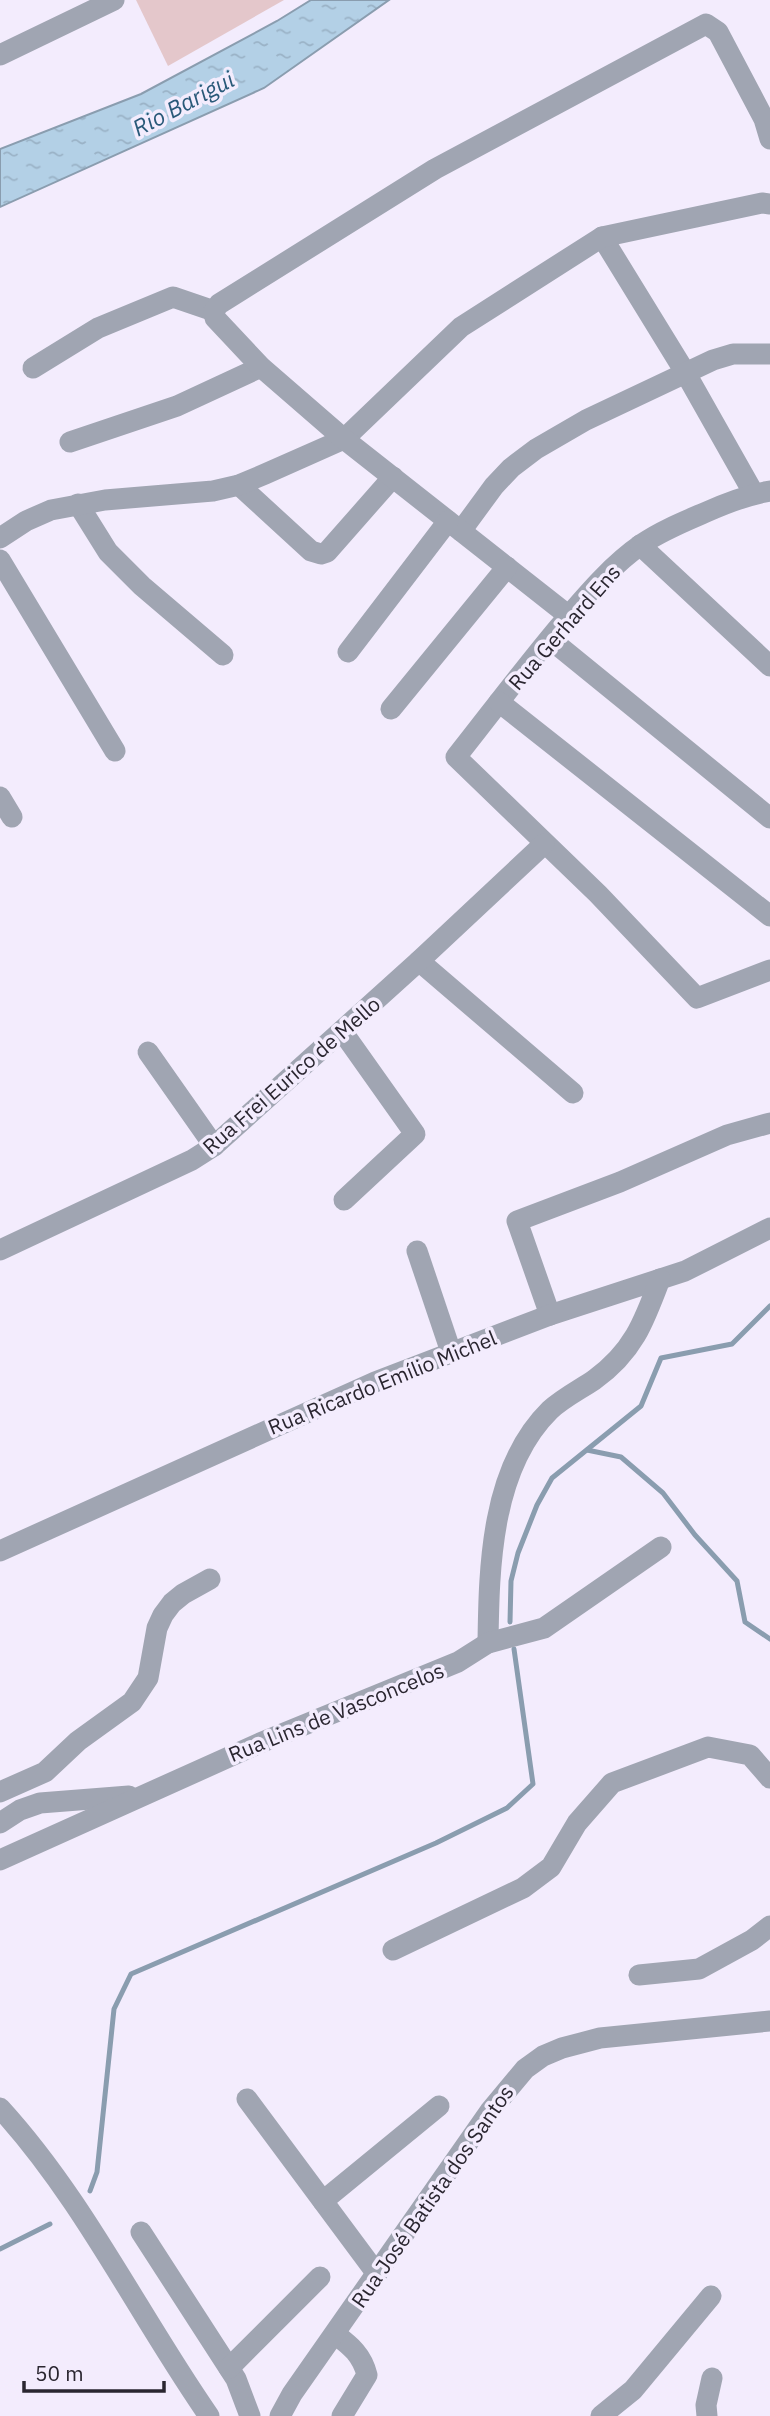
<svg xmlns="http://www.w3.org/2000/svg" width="770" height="2416" font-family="'IBM Plex Sans',sans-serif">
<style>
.green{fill:#e4c7cb}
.water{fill:url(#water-ripples);stroke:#8a9daf;stroke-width:2}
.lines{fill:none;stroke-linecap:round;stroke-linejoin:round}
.stream{stroke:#8a9daf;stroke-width:5}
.minor{stroke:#a0a5b2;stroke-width:21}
.labels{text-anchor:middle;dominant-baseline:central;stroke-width:7;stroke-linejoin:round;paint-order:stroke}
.street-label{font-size:21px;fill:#2a2630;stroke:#f3ecfd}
.water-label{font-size:23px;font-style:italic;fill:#295979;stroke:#f3ecfd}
</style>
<defs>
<pattern id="water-ripples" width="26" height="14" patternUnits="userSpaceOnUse" patternTransform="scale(1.75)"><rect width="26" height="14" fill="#b3d0e6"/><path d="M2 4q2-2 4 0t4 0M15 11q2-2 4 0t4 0" fill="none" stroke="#9ab2c6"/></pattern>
</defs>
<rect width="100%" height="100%" fill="#f3ecfd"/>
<polygon class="green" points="136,0 284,0 168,66"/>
<polygon class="water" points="311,0 389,0 264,88 0,207 0,149 141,94 277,21"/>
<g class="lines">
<g class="stream">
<polyline points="587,1450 621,1457 663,1493 695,1535 737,1581 745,1622 770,1639"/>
<polyline points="510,1622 511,1581 518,1553 537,1505 552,1478 641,1406 661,1358 732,1344 770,1306"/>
<polyline points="90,2191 97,2172 114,2009 131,1974 436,1843 507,1808 533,1784 514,1649"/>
<polyline points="0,2249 50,2224"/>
</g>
<g class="minor">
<polyline points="0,55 114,0"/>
<polyline points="602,237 685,372 754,494"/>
<polyline points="33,368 98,328 173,297 214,311"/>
<polyline points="70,442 177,406 261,367"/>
<polyline points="239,485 311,551 321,554 327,552 393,477"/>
<path d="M770 491C747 495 726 503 704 513 683 522 661 531 642 544 610 566 584 598 559 627 523 670 490 714 456 757L598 894 697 998 770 970"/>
<polyline points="78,504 108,552 142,586 223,655"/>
<polyline points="461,531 494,486 511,468 536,449 586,420 713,360 733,354 770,354"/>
<polyline points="0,538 26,521 51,510 105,500 213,491 239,485 265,474 344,439 461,327 602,237 762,203 770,204"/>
<polyline points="640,545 770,666"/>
<polyline points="0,560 115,751"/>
<polyline points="569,616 344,439 261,367 215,318 214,311 219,304 435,169 706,24 718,32 764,119 770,139"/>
<polyline points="550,639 770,818"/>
<polyline points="348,652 448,521"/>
<polyline points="499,702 770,916"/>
<polyline points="391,709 507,567"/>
<polyline points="0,797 12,817"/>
<polyline points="419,961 573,1093"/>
<polyline points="342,1031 415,1134 344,1200"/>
<polyline points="148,1052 214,1146"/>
<polyline points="0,1250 192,1160 214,1146 419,961 544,844"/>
<polyline points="417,1251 451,1352"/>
<polyline points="550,1315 517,1221 620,1182 727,1135 770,1123"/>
<polyline points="0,1551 375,1382 550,1315 685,1271 770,1228"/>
<path d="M488 1643C489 1566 491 1468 550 1410 563 1398 579 1390 594 1380 633 1352 644 1322 660 1279"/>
<polyline points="0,1792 45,1772 78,1741 132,1702 148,1678 157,1628 163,1615 172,1603 183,1594 210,1579"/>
<polyline points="0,1823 20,1810 40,1803 129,1796"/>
<polyline points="0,1860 260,1743 458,1662 488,1643 544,1628 661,1547"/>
<polyline points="393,1950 523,1888 551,1867 577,1823 612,1783 708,1747 750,1755 770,1778"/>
<polyline points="639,1975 699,1969 752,1940 770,1926"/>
<polyline points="247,2099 377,2274"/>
<path d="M0 2108C84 2200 138 2314 209 2416"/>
<polyline points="323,2201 439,2106"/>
<polyline points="141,2232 236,2379 250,2416"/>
<path d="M335 2334C351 2346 362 2355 367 2375L342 2416"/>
<polyline points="229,2368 320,2277"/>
<polyline points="280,2416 292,2394 490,2111 525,2069 543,2056 562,2048 600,2038 770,2021"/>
<polyline points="601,2416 633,2390 711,2296"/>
<polyline points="707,2416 706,2405 712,2378"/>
</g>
</g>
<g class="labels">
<g class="street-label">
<text transform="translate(564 627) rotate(-49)">Rua Gerhard Ens</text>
<text transform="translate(291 1075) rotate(-41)">Rua Frei Eurico de Mello</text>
<text transform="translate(382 1382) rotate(-22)">Rua Ricardo Emílio Michel</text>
<text transform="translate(336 1712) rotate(-22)">Rua Lins de Vasconcelos</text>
<text transform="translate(432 2196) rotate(-55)">Rua José Batista dos Santos</text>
</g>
<g class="water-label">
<text transform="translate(183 103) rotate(-28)">Rio Barigui</text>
</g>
</g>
<path d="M24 2381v10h140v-10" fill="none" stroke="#2a2630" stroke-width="3.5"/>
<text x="35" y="2381" font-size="21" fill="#2a2630" stroke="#f3ecfd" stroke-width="5" paint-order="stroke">50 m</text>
</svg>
